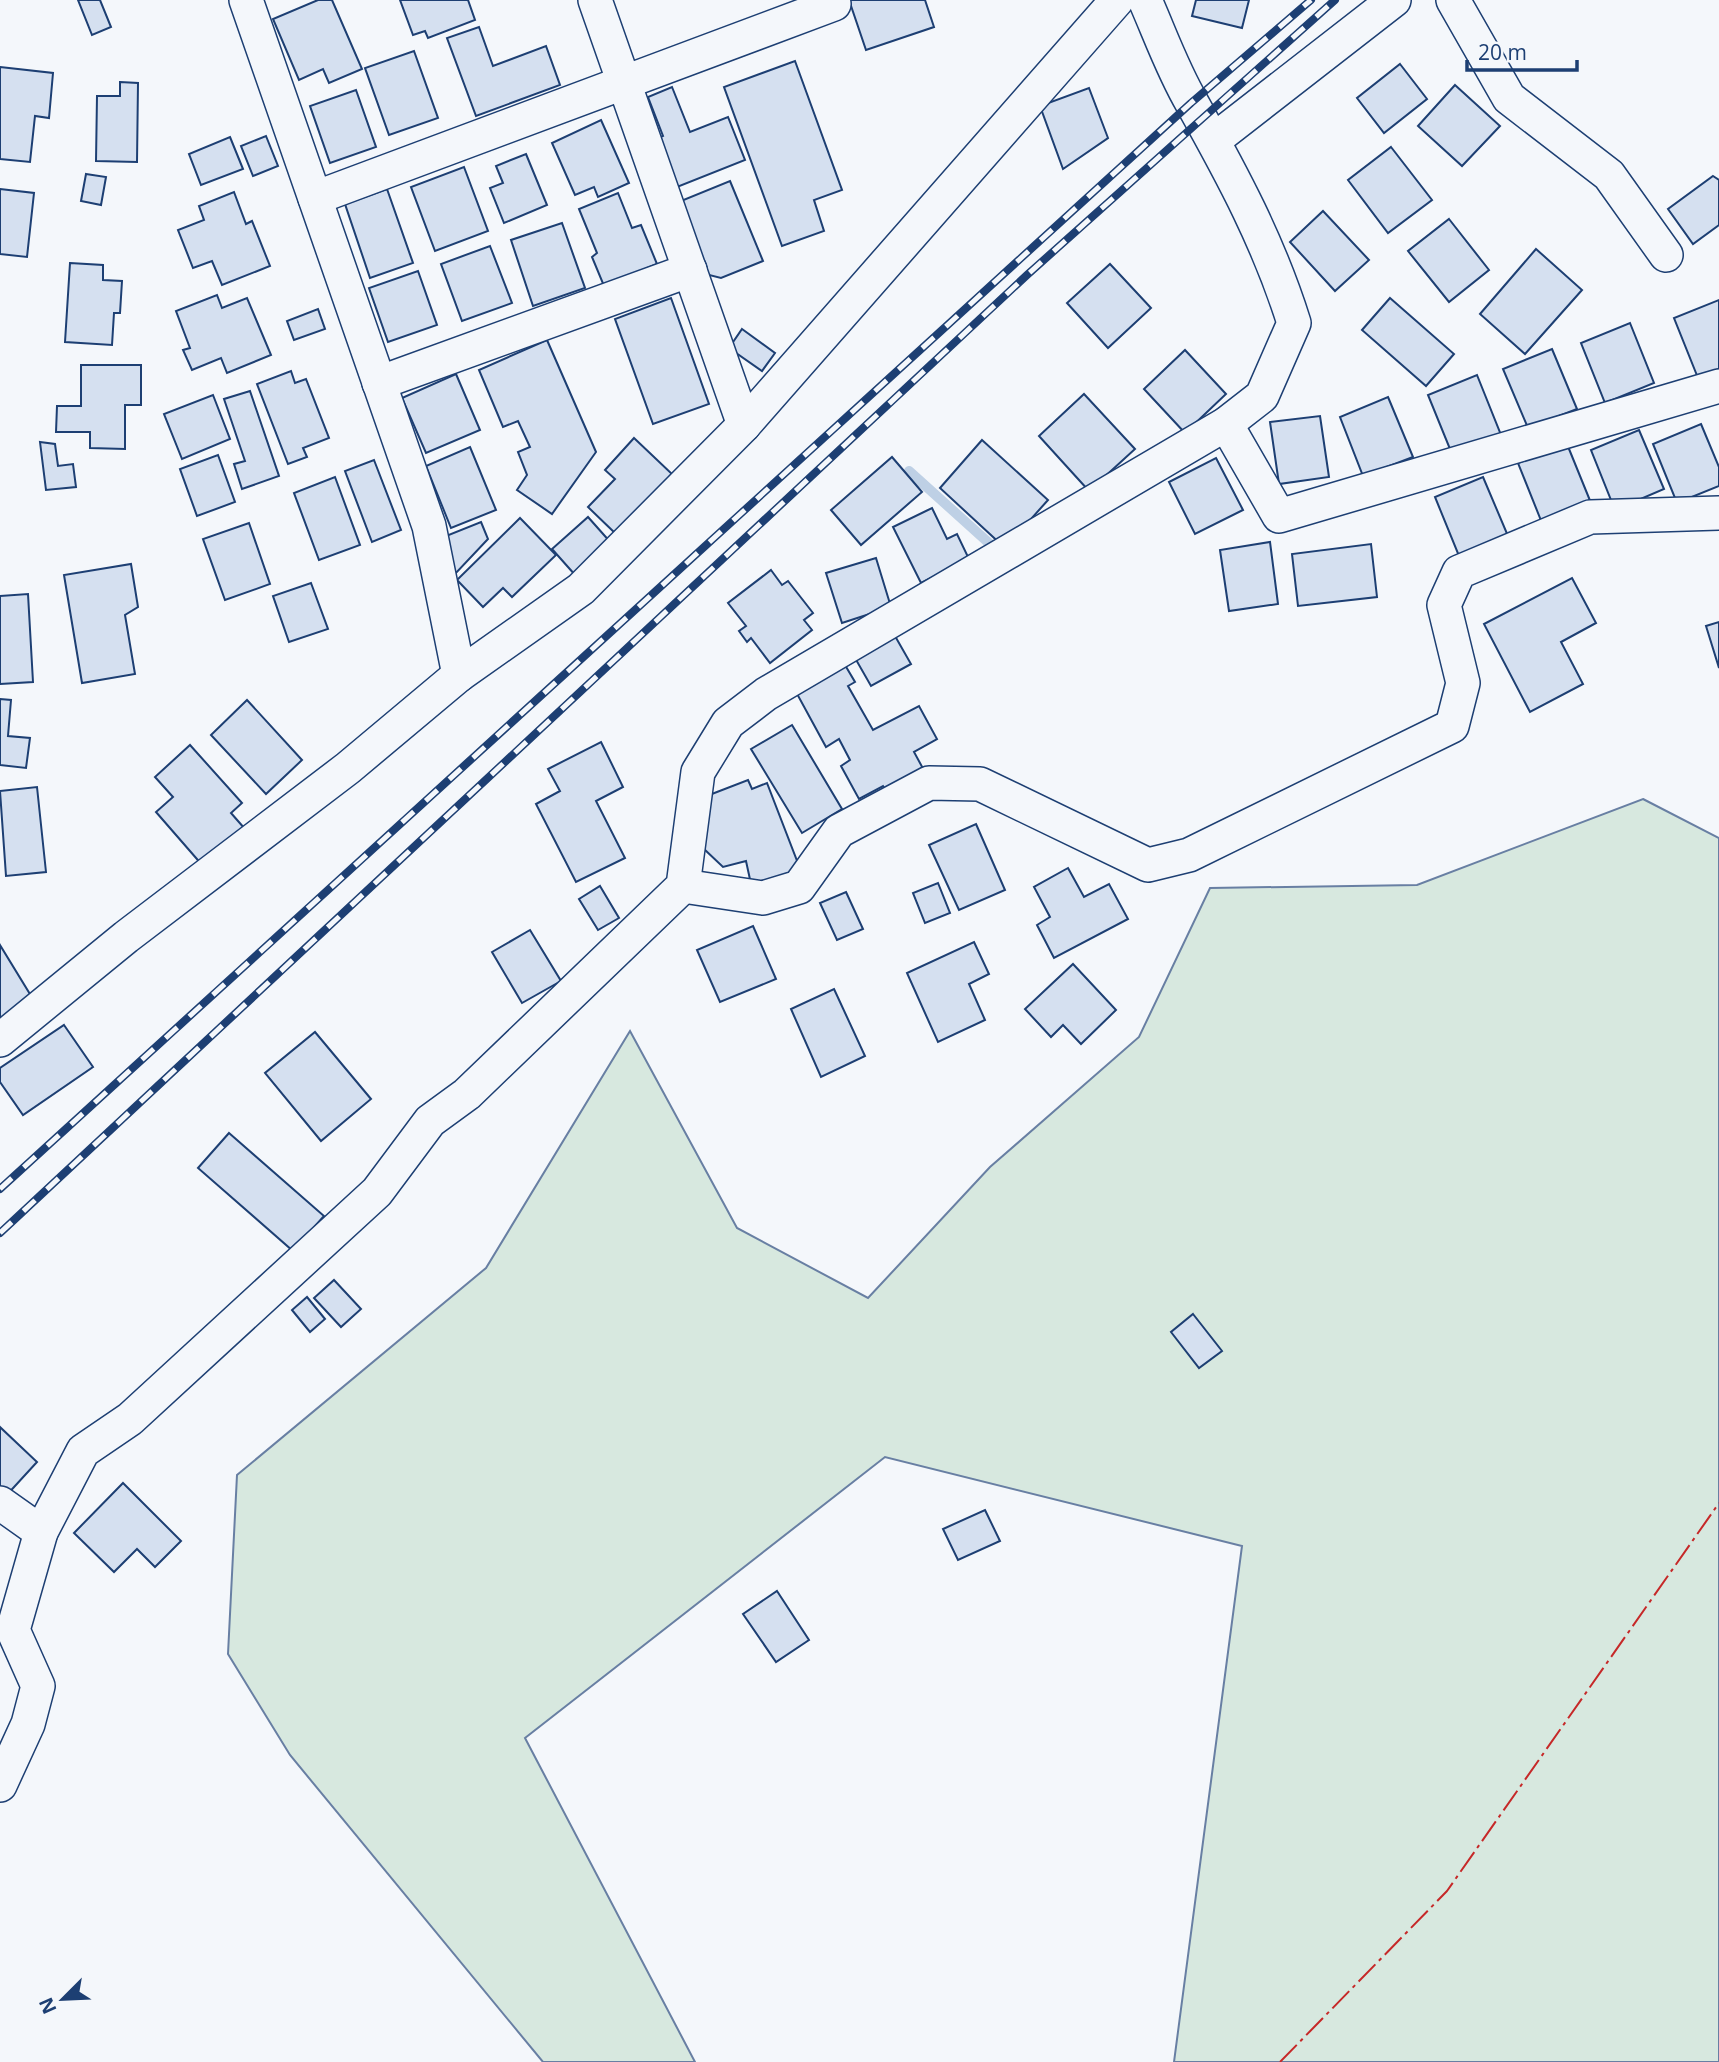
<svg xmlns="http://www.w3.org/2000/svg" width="1719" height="2062" font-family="'Open Sans',sans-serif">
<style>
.green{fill:#d7e8df;stroke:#687fa3;stroke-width:2}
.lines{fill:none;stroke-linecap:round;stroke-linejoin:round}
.stream{stroke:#bed0e5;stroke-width:10}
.building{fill:#d5e0f0;stroke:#1d3f73;stroke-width:2}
.street-casing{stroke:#1d3f73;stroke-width:36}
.street{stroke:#f4f7fb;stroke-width:33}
.rail-casing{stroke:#1d3f73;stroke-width:8}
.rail{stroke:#f4f7fb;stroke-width:5;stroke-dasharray:16;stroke-linecap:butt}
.power{stroke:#c62828;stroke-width:2;stroke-dasharray:24 5 3.5 5;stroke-linecap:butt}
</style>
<rect width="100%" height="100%" fill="#f4f7fb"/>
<polygon class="green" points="1643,799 1719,838 1719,2062 1174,2062 1242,1546 885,1457 525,1738 695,2062 543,2062 290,1755 228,1654 237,1475 486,1268 630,1031 737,1228 868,1298 990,1167 1139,1037 1210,888 1417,885"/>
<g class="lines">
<polyline class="stream" points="909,471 1000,553"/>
</g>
<g class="building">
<polygon points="78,0 100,0 111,27 92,35"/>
<polygon points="318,0 332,0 362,69 329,83 323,69 299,80 273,19"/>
<polygon points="400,0 468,0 475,20 428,38 425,31 413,35"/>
<polygon points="849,0 925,0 934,27 866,50"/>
<polygon points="1196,0 1249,0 1242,28 1192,16"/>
<polygon points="479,27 493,66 546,46 560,85 476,116 447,38"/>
<polygon points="414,51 438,118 389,135 365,68"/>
<polygon points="795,61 842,190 814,200 824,231 782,246 724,87"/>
<polygon points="1400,64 1427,99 1384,133 1357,98"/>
<polygon points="0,67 53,73 49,118 35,116 30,162 0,159"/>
<polygon points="120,82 138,83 137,162 96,161 97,96 120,96"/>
<polygon points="1455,85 1500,126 1462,166 1418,126"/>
<polygon points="672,87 690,132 728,117 745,160 667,191 648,142 663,136 648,97"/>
<polygon points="1089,88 1108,138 1063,169 1040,106"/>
<polygon points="356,90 376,147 330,163 310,106"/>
<polygon points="601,120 629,183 598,197 594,187 575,195 552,143"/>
<polygon points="266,136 278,166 253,176 241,146"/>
<polygon points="230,137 243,169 201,185 189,154"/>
<polygon points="1391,147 1432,200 1388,233 1348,180"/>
<polygon points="526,154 547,205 504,223 490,188 503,183 496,166"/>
<polygon points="464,167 488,231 435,251 411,187"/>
<polygon points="86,174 106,177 101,205 81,201"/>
<polygon points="1713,176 1719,180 1719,225 1693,244 1668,209"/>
<polygon points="730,181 763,261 721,278 705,274 676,203"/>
<polygon points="0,189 34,193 27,257 0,254"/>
<polygon points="387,189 413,263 370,278 345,204"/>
<polygon points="234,192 246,224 252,221 270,266 222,285 212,261 193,268 178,230 204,220 199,206"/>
<polygon points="618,193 632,228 641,225 657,264 604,286 592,257 597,253 579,209"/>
<polygon points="1323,211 1369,260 1335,291 1290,242"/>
<polygon points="1449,219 1489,270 1449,302 1408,251"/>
<polygon points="562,223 585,288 533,306 511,240"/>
<polygon points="490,246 512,303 462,321 441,264"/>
<polygon points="1536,249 1582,290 1525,354 1480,314"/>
<polygon points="70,263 103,265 103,280 122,281 120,313 114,313 112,345 65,342"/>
<polygon points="1110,264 1151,308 1108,348 1067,303"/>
<polygon points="418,271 437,325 388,342 369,288"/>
<polygon points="217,295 222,308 247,298 271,355 227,373 221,358 192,370 183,350 190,348 176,311"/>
<polygon points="671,298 709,404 653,424 615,319"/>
<polygon points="1390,298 1454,354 1426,386 1362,330"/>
<polygon points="1719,300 1719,369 1698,378 1674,318"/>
<polygon points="318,309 325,329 294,340 287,321"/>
<polygon points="1630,323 1654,383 1605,403 1581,343"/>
<polygon points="742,329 775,353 762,371 729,348"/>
<polygon points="547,340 596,452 552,514 517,490 527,475 518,452 530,447 518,421 503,427 479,370"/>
<polygon points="1552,349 1577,409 1528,428 1503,369"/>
<polygon points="1185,350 1226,394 1185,433 1144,389"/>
<polygon points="81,365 141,365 141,405 125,405 125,449 90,448 90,432 56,432 57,406 81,406"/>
<polygon points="291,371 295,383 306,379 329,438 303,448 307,457 288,464 257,384"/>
<polygon points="456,374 480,430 426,453 402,398"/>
<polygon points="1477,375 1501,435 1452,454 1428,395"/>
<polygon points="250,391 279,476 242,489 234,464 245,461 224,399"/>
<polygon points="1084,394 1135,449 1089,491 1039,436"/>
<polygon points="213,395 230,439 182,459 164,414"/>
<polygon points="1388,397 1413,457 1363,476 1340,417"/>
<polygon points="1320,416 1329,477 1279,484 1270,422"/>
<polygon points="1701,424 1719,467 1719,486 1677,503 1653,444"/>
<polygon points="1639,430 1664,489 1615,510 1591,450"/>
<polygon points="634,438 673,475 617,535 588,507 615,479 605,470"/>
<polygon points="982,440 1048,500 1005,548 940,488"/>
<polygon points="40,442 55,444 58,466 73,464 76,487 46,490"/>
<polygon points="1567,444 1591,503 1542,523 1518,463"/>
<polygon points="470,447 496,510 451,528 426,466"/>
<polygon points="218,455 235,502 197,516 180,469"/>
<polygon points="892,457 922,492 861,545 831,510"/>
<polygon points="1216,458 1243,510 1195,534 1169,482"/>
<polygon points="374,460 401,530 372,542 345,471"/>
<polygon points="335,477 360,545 319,560 294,493"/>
<polygon points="1483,477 1508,536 1459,556 1435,497"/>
<polygon points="932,508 947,539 957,534 969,559 921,583 893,527"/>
<polygon points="588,517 612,544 576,576 552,549"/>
<polygon points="520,518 556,555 512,597 503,588 483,607 457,580"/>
<polygon points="481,522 488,539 455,574 441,538"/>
<polygon points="249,523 270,584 225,600 203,539"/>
<polygon points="1270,542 1278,604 1229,611 1220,550"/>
<polygon points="1371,544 1377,597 1298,606 1292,554"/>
<polygon points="876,558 891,607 842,623 826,573"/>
<polygon points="131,564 138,607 125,615 135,674 82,683 64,575"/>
<polygon points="771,570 782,585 788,581 813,613 804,620 812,630 770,663 751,638 747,642 739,631 746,626 728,603"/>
<polygon points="1572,578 1596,623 1561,642 1583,684 1530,712 1484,624"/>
<polygon points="311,583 328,629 289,642 273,596"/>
<polygon points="28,594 33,682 0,684 0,596"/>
<polygon points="1719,622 1719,668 1706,626"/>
<polygon points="895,636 911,664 871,686 855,658"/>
<polygon points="845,665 855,682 848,686 873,730 919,706 937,739 914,752 926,774 888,795 883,786 859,799 841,766 850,760 839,739 826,747 796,692"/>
<polygon points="0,699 11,700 8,736 30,738 26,768 0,765"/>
<polygon points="247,700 302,760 266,794 211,735"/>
<polygon points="792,725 842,809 802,833 751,749"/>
<polygon points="601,742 623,787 596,801 625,858 576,882 536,804 560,791 548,769"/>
<polygon points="190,745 242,803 231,813 245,829 203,866 156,812 173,797 155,777"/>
<polygon points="748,780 752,789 767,783 799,866 786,876 751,884 746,861 723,867 703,848 704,797"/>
<polygon points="37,787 46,872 6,876 0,791"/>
<polygon points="976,824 1005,890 959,910 929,845"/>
<polygon points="1068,868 1084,897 1109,884 1128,919 1054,958 1037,925 1050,917 1034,887"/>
<polygon points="938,883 950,913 925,923 913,893"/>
<polygon points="600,886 619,918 598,930 579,899"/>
<polygon points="846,892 863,929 837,940 820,903"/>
<polygon points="753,926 776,979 720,1002 697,950"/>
<polygon points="530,930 561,981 522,1003 492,952"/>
<polygon points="974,942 989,974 969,984 985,1020 938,1042 907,973"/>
<polygon points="0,945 36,1004 0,1026"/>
<polygon points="1073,964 1116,1010 1081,1044 1063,1025 1051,1037 1025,1009"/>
<polygon points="834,989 865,1056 821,1077 791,1009"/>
<polygon points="64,1025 93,1067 23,1115 0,1082 0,1068"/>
<polygon points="315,1032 371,1099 321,1141 265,1073"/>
<polygon points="229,1133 324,1216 293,1251 198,1168"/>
<polygon points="334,1280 361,1309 341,1327 314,1298"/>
<polygon points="307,1297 325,1319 310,1332 292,1310"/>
<polygon points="1193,1314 1222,1351 1199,1368 1171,1332"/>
<polygon points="0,1427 37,1462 4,1498 0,1494"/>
<polygon points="123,1483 181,1541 155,1567 137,1549 114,1572 74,1533"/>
<polygon points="985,1510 1000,1541 958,1560 943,1529"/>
<polygon points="777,1591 809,1640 776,1662 743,1614"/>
</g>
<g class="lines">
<defs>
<g id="street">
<polyline points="246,0 429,526 459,675"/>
<polyline points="595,0 744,425"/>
<polyline points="1453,0 1509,98 1609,175 1666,255"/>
<polyline points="1214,140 1394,0"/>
<polyline points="315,198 834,4"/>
<polyline points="379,383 690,270"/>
<polyline points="1226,424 1279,516 1719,386"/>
<polyline points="683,886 763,898 799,887 839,831 929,783 980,784 1148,865 1189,855 1452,726 1463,683 1444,605 1459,572 1590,517 1719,513"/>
<polyline points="0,1040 126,937 348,768 459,675 581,589 744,425 1117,0"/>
<polyline points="0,1503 41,1532"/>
<path d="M0 1785 28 1724 38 1686 13 1630 41 1532 83 1451 130 1419 377 1192 430 1121 467 1094 683 886 698 772 728 723 766 694 1226 424 1262 396 1294 323C1269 243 1233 176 1192 103 1173 71 1160 34 1145 0"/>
</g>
</defs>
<use href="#street" class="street-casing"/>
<use href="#street" class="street"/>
<defs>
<g id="rail">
<polyline points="0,1189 1191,103 1311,0"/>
<polyline points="0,1233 1027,275 1335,0"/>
</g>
</defs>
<use href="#rail" class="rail-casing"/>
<use href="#rail" class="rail"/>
<polyline class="power" points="1280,2062 1447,1891 1719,1503"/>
</g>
<g transform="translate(63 1999) rotate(246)" stroke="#f4f7fb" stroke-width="5" paint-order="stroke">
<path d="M0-5L12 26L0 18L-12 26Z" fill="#1d3f73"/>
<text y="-10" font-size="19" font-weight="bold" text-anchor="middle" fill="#1d3f73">N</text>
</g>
<path d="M1467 60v10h110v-10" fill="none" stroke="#1d3f73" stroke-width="3.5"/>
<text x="1478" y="60" font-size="21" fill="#1d3f73" stroke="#f4f7fb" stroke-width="5" paint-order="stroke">20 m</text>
</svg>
